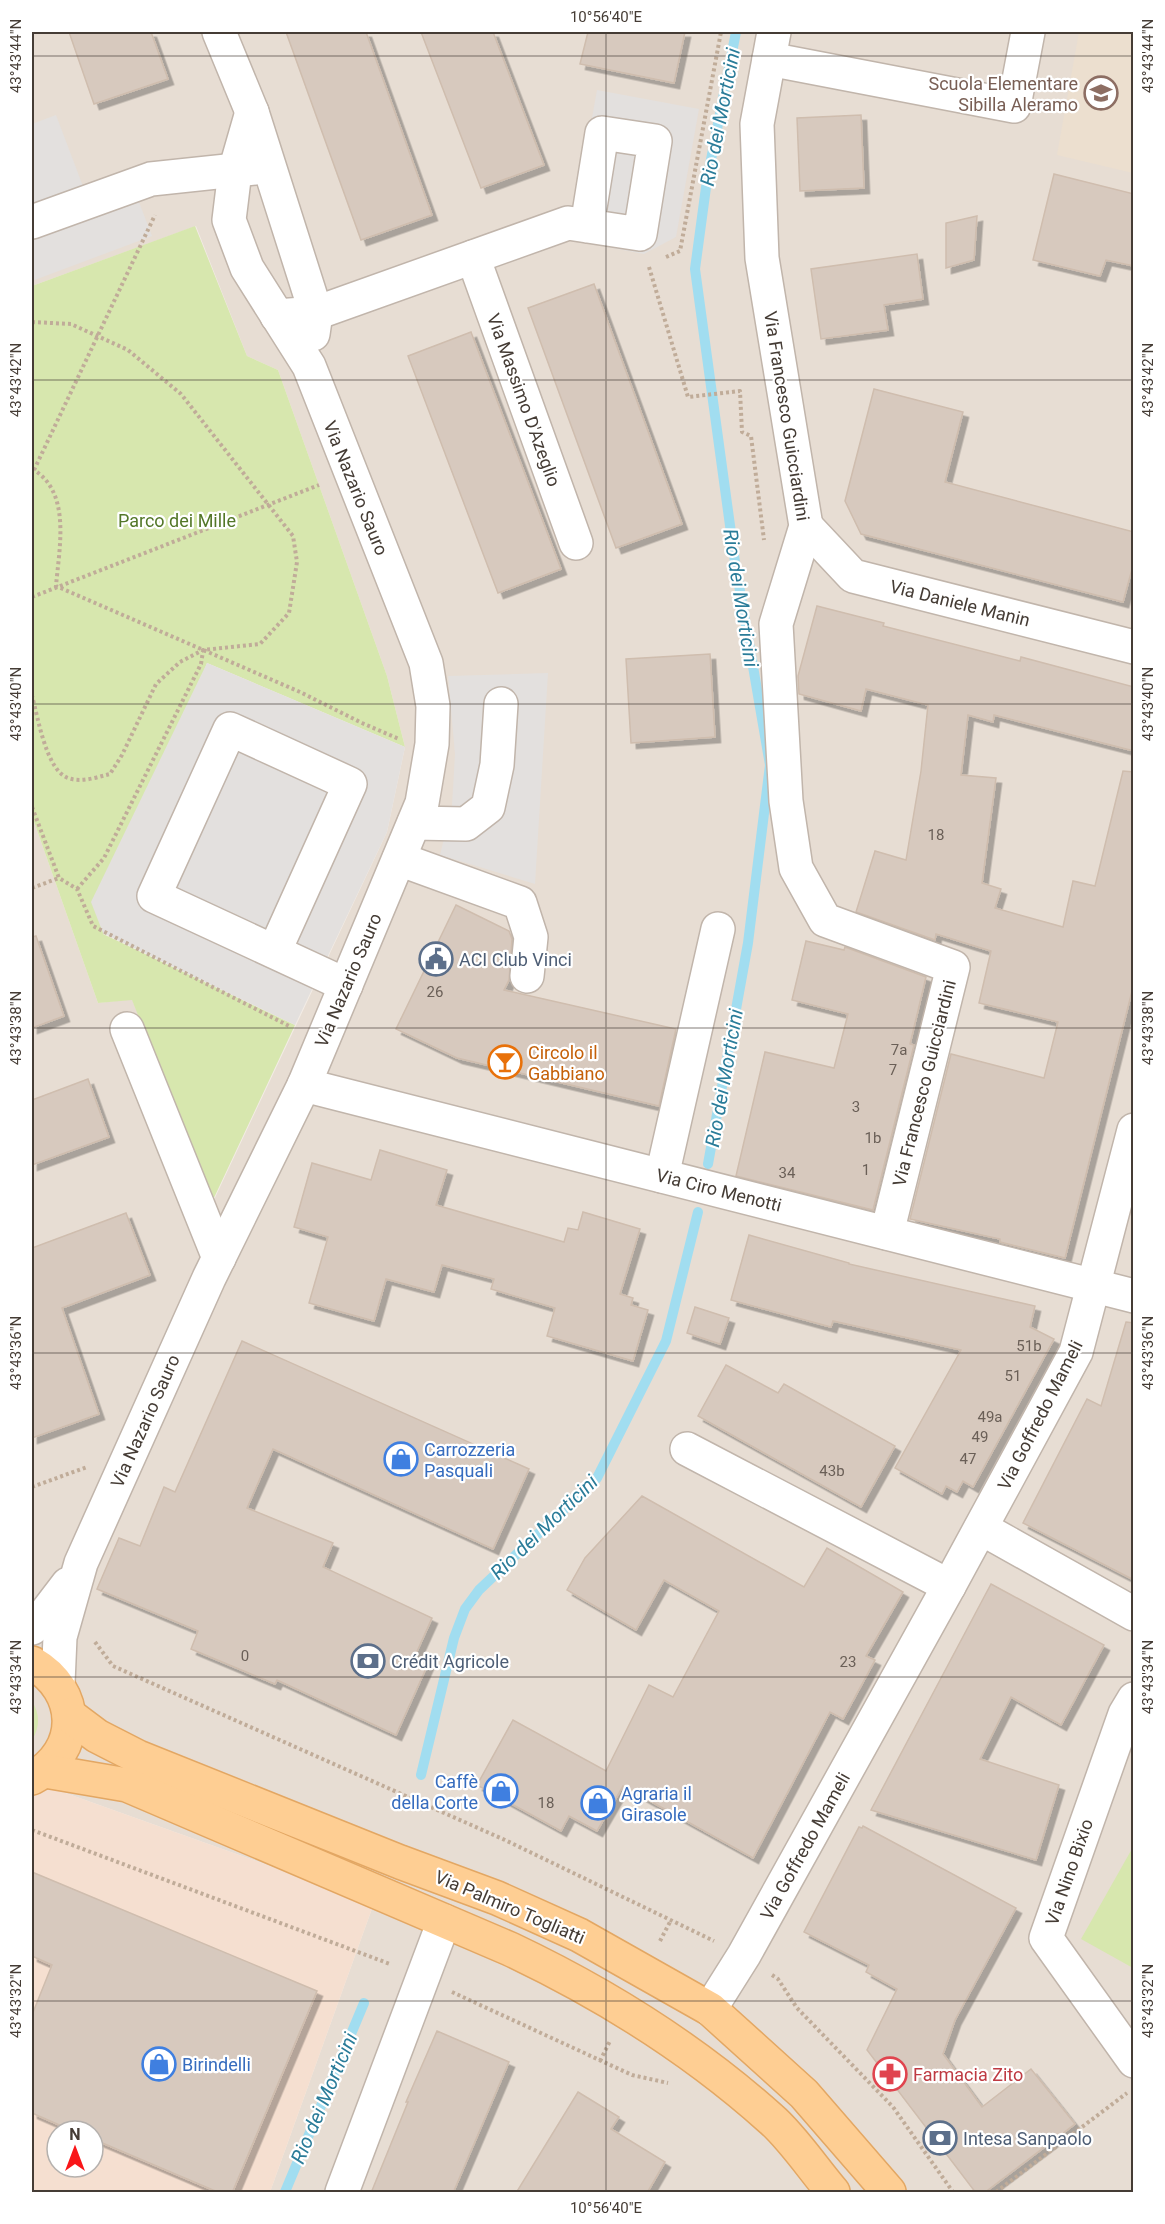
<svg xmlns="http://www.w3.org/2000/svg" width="1165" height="2224" font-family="Roboto,sans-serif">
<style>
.residential{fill:#e7ddd3}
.commercial{fill:#f5dfd0;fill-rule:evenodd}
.education{fill:#ecdfcf}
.green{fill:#d7e7ae}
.parking{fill:#e3e0de}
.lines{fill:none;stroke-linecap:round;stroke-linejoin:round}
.stream{stroke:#a1ddf0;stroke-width:10}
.building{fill:#d7c9be;stroke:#cfbdae;stroke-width:1.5;filter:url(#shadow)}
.minor-casing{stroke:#c1b5ab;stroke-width:36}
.major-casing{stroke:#e3a763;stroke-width:36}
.path{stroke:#c0ac99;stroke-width:4;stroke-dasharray:3 3;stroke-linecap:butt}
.minor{stroke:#fff;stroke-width:33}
.major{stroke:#fece93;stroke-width:33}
.ticks{fill:none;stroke:#453c35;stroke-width:1.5;stroke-opacity:0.45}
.labels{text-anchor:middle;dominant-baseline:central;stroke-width:4.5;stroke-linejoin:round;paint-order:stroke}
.number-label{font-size:15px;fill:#6a5f57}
.education-label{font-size:18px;fill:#785e54;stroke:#fff;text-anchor:end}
.street-label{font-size:18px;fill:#453c35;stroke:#fff}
.park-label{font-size:18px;fill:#537728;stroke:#fff}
.service-label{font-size:18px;fill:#4e5e75;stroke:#fff;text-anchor:start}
.food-label{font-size:18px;fill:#c56008;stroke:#fff;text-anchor:start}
.shop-label{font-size:18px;fill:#366cbe;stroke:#fff;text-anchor:start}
.health-label{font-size:18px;fill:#be3a42;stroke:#fff;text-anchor:start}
.water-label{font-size:20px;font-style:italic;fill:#2a7c99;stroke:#fff}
.neatline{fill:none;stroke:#453c35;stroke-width:2}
.ticks-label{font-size:15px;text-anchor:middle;fill:#453c35}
</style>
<defs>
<filter id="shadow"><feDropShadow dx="5.5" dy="5.5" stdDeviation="0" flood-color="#0004"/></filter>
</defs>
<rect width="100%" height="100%" fill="#f3ece5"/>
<polygon class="residential" points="32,32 1133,32 1133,2192 270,2192 374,1903 32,1781 32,816 98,1003 132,999 213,1202 387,832 405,747 387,676 278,370 247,356 196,226 32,286"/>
<path class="commercial" d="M32 1781 374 1903 270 2192H32ZM57 2131H93V2167H57Z"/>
<polygon class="education" points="1079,32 1133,32 1133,173 1057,155"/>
<g class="green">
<polygon points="195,226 247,356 278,370 387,676 405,747 207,663 103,934 295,1025 212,1202 132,1000 98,1003 32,816 32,286"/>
<path d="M32 1701C40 1714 40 1727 32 1740Z"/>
<polygon points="1133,1847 1133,1968 1081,1939"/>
</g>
<g class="parking">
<polygon points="597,90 699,109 676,237 644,254 570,240"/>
<polygon points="56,115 95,218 139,202 152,236 32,281 32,124"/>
<polygon points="207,663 405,747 387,832 295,1025 103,933 91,902"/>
<polygon points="548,673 535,884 440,855 452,806 455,754 448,676"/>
</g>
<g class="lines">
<g class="stream">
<polyline points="708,1164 748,943 770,765 735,562 695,269 707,180 736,32"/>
<polyline points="421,1775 454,1638 465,1609 479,1590 597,1478 666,1341 698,1212"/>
<polyline points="285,2192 364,2003"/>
</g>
</g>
<g class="building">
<polygon points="69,32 151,32 168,79 94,104"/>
<polygon points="286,32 366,32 432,215 361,240"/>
<polygon points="421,32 493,32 544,165 481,188"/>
<polygon points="588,32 685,32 674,83 580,64"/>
<polygon points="861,115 864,188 800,191 797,118"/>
<polygon points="1054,174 1134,194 1134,266 1106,260 1100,276 1033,260"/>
<polygon points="977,216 974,260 946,268 946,223"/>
<polygon points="917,254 923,299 884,305 888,330 821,339 811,269"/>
<polygon points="594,284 682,524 616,548 528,308"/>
<polygon points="471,332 561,569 498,593 408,356"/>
<polygon points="874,389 963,412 945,482 1134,532 1134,562 1123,602 861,534 845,501"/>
<polygon points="817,606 884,623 883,626 1020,661 1021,657 1134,687 1134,751 994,715 993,722 968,715 961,775 996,778 982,883 1001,889 995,908 1063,927 1073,881 1095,886 1123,771 1134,772 1134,983 1065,1258 1000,1242 1000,1239 910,1219 951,1054 1044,1078 1058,1022 979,1003 991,951 936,934 935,940 856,912 875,851 906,860 921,771 928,705 866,689 861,711 799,694 798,676"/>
<polygon points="710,654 715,737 631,743 626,659"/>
<polygon points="456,905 509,931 512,939 509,980 504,990 676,1029 659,1106 457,1058 396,1029"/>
<polygon points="36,936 64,1016 32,1028 32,937"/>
<polygon points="806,941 844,950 845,947 926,977 910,1044 914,1045 873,1210 736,1176 765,1052 834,1068 848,1014 792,1000"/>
<polygon points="88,1079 109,1137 32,1165 32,1100"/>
<polygon points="380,1150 447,1170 436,1205 564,1242 568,1228 578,1230 583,1212 640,1229 620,1294 633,1298 631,1305 648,1310 633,1361 547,1336 555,1308 491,1289 494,1279 442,1265 434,1292 386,1279 374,1321 309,1303 328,1237 294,1227 312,1163 371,1180"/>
<polygon points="126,1213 150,1275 62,1308 99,1414 32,1438 32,1248"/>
<polygon points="749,1235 849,1263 849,1264 1035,1306 1030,1327 1054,1339 973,1487 963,1481 957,1492 946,1486 942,1494 895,1468 961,1350 833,1321 831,1327 731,1300"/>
<polygon points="695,1307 729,1318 720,1344 687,1333"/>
<polygon points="1126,1322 1134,1323 1134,1580 1023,1523 1087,1399 1101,1406"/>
<polygon points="242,1341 529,1469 493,1549 273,1449 247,1508 333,1543 323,1567 432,1618 414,1658 428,1664 396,1735 277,1680 275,1684 191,1649 198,1631 97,1589 119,1538 140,1546 164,1487 175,1492"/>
<polygon points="726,1365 778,1393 784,1384 895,1446 861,1507 698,1416"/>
<polygon points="642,1496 804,1587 827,1548 903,1592 866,1656 875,1660 843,1719 830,1712 753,1858 623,1786 597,1831 569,1816 561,1831 477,1785 513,1720 606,1771 649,1685 673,1697 719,1611 664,1580 636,1630 567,1590 585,1558"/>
<polygon points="991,1584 1104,1645 1061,1725 1011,1697 980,1759 1059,1785 1036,1860 871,1810"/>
<polygon points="863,1826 1016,1908 955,2020 943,2054 982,2107 1031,2069 1075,2124 984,2193 976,2193 867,2050 897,1989 866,1972 869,1965 804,1932 859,1827 862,1828"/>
<polygon points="32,1872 317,1991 232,2193 220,2193 93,2139 93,2131 73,2131 32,2113 32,2015 52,1965 32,1956"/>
<polygon points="437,2031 509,2062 453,2193 371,2193 408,2102 406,2102"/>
<polygon points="578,2092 619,2117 611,2129 665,2162 647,2193 516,2193"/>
</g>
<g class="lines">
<defs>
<g id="minor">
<polyline points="219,32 252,112 316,313 313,334"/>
<polyline points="774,32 757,124 762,258 806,526 776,624 786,801 796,868 825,920 953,967 887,1233"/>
<polyline points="769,59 1014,106 1028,32"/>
<polyline points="32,222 151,179 255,168"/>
<polyline points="473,257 576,543"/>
<polyline points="277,316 316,313 568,223 640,234 655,141 602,133 587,226"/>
<polyline points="806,526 853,576 1134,647"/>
<polyline points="414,823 466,824 488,807 497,765 501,704"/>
<polyline points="399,859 520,903 531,937 527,976"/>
<polyline points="275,950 350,784 230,729 154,896 346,985"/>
<polyline points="127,1029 219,1258"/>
<polyline points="304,1085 1134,1296"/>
<polyline points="662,1176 718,929"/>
<polyline points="687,1449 949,1586"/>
<polyline points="981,1528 1134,1614"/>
<polyline points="32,1628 42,1618 68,1584"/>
<polyline points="58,1683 60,1637 81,1563 209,1278 304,1085 422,803 432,744 433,706 426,663 309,366 247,268 229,220 235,171 252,112"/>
<polyline points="1134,1699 1125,1714 1046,1938 1134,2061"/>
<polyline points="710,2009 744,1955 949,1586 1076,1352 1134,1130"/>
<polyline points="342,2192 444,1921"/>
</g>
<g id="major">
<path d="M32 1663C81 1691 82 1751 32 1778"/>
<polyline points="69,1715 97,1736 138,1757 400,1862 497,1898 579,1935 710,2009 804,2094 889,2192"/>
<path d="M45 1771 127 1785 510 1949C605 1994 693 2049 771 2119 792 2137 814 2170 833 2192"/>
</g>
</defs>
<use href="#minor" class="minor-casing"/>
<use href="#major" class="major-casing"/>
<g class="path">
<polyline points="666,257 680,251 721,32"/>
<polyline points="649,267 688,397 740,391 742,432 751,436 764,540"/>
<path d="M32 322 71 324 128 350 181 394 293 536 297 562 289 613 260 644 203 650 180 662 156 684 122 755 110 774C97 777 82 783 68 778 46 770 38 717 32 696"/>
<path d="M32 469C72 491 59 549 56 586L300 692 362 723 399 739"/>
<polyline points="34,470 155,215"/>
<polyline points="32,597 319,485"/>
<polyline points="32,807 59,878 77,889 93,926 291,1027"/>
<polyline points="32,888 59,878"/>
<polyline points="77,889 104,858 201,664 203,651"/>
<polyline points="32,1487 87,1467"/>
<polyline points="95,1642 113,1666 505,1840 714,1941"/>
<polyline points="32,1830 390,1964"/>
<polyline points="660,1941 671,1920"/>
<polyline points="772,1975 778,1979 797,2008 893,2107 953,2192"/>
<polyline points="452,1992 632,2075 668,2083"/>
<polyline points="600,2061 610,2041"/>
<polyline points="996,2192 1127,2093"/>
</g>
<use href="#minor" class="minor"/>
<use href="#major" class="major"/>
</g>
<path class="ticks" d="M606 32V2192M32 56H1134M32 380H1134M32 704H1134M32 1028H1134M32 1353H1134M32 1677H1134M32 2001H1134"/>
<defs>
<symbol id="school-ring" viewBox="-11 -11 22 22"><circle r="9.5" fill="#fff" stroke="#8d6e63" stroke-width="1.5"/><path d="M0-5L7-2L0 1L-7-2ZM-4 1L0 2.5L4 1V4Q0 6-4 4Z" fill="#8d6e63"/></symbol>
<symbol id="civic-ring" viewBox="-11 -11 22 22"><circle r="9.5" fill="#fff" stroke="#5c6f8a" stroke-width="1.5"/><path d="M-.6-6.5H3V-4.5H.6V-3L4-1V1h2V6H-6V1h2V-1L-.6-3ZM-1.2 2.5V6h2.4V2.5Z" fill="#5c6f8a"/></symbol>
<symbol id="bar-ring" viewBox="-11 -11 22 22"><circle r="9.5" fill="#fff" stroke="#e8710a" stroke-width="1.5"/><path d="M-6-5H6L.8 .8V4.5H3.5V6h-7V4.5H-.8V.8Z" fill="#e8710a"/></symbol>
<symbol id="shop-ring" viewBox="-11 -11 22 22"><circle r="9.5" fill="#fff" stroke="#3f7fe0" stroke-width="1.5"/><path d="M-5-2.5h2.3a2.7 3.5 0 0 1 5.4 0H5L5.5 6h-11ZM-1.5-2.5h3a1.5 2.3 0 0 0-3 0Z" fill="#3f7fe0"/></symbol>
<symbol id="bank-ring" viewBox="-11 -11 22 22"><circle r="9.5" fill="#fff" stroke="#5c6f8a" stroke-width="1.5"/><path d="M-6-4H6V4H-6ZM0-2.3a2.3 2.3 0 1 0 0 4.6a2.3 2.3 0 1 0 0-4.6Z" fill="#5c6f8a"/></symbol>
<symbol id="pharmacy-ring" viewBox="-11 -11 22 22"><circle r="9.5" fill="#fff" stroke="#e0444e" stroke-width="1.5"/><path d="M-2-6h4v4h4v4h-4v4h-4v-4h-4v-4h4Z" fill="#e0444e"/></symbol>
</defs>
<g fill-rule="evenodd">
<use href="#school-ring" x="1082" y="74" width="38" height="38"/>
<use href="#civic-ring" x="417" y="940" width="38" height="38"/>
<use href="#bar-ring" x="486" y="1043" width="38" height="38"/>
<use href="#shop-ring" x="382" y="1440" width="38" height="38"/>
<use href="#bank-ring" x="349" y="1642" width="38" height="38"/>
<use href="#shop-ring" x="482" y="1772" width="38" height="38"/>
<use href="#shop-ring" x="579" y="1784" width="38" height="38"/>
<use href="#shop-ring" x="140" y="2045" width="38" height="38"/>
<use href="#pharmacy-ring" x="871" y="2055" width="38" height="38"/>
<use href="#bank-ring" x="921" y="2119" width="38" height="38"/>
</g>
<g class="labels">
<g class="number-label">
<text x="936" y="835">18</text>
<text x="435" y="992">26</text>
<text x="899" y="1050">7a</text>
<text x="893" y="1070">7</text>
<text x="856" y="1107">3</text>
<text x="873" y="1138">1b</text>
<text x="866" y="1170">1</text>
<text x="787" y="1173">34</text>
<text x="1029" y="1346">51b</text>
<text x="1013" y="1376">51</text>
<text x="990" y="1417">49a</text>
<text x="980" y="1437">49</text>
<text x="968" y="1459">47</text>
<text x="832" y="1471">43b</text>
<text x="245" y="1656">0</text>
<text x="848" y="1662">23</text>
<text x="546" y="1803">18</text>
</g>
<g class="education-label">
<text x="1078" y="83">Scuola Elementare<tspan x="1078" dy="21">Sibilla Aleramo</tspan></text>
</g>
<g class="street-label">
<text transform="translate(524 400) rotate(70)">Via Massimo D'Azeglio</text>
<text transform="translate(787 416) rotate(81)">Via Francesco Guicciardini</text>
<text transform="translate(356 488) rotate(68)">Via Nazario Sauro</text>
<text transform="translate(960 603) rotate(14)">Via Daniele Manin</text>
<text transform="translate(348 980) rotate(-67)">Via Nazario Sauro</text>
<text transform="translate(924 1083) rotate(-76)">Via Francesco Guicciardini</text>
<text transform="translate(719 1190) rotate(14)">Via Ciro Menotti</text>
<text transform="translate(1040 1415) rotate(-63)">Via Goffredo Mameli</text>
<text transform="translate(145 1421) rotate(-66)">Via Nazario Sauro</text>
<text transform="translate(805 1846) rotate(-61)">Via Goffredo Mameli</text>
<text transform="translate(1069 1872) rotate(-71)">Via Nino Bixio</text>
<text transform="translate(510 1907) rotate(23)">Via Palmiro Togliatti</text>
</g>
<g class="park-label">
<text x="177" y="520">Parco dei Mille</text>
</g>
<g class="service-label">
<text x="459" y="959">ACI Club Vinci</text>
<text x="391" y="1661">Crédit Agricole</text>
<text x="963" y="2138">Intesa Sanpaolo</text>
</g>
<g class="food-label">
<text x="528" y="1052">Circolo il<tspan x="528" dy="21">Gabbiano</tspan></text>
</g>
<g class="shop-label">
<text x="424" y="1449">Carrozzeria<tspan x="424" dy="21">Pasquali</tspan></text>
<text x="478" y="1781" text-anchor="end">Caffè<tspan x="478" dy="21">della Corte</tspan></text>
<text x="621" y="1793">Agraria il<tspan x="621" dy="21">Girasole</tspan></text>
<text x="182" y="2064">Birindelli</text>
</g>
<g class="health-label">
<text x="913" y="2074">Farmacia Zito</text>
</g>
<g class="water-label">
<text transform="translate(720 117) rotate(-79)">Rio dei Morticini</text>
<text transform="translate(741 598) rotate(81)">Rio dei Morticini</text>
<text transform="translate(724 1078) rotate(-80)">Rio dei Morticini</text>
<text transform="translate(544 1527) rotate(-44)">Rio dei Morticini</text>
<text transform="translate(324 2098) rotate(-67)">Rio dei Morticini</text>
</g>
</g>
<rect width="1165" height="2224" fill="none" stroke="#ffffff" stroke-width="66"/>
<g transform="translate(75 2149)"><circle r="28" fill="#ffffff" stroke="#b5b1ae" stroke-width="1.5"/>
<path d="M0-4.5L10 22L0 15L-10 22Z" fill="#f91619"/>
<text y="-9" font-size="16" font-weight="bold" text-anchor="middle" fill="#453c35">N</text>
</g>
<rect x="33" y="33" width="1099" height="2158" class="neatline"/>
<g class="ticks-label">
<text x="606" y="22">10°56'40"E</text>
<text transform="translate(16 56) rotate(-90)" y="5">43°43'44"N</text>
<text transform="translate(1148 56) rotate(-90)" y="5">43°43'44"N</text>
<text transform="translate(16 380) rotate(-90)" y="5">43°43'42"N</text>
<text transform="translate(1148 380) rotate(-90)" y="5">43°43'42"N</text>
<text transform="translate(16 704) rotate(-90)" y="5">43°43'40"N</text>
<text transform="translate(1148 704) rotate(-90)" y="5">43°43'40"N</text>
<text transform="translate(16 1028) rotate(-90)" y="5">43°43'38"N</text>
<text transform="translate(1148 1028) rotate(-90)" y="5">43°43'38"N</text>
<text transform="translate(16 1353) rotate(-90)" y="5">43°43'36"N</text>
<text transform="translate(1148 1353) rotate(-90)" y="5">43°43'36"N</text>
<text transform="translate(16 1677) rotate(-90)" y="5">43°43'34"N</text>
<text transform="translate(1148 1677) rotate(-90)" y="5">43°43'34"N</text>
<text transform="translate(16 2001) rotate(-90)" y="5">43°43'32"N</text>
<text transform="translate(1148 2001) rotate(-90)" y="5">43°43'32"N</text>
<text x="606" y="2213">10°56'40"E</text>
</g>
</svg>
